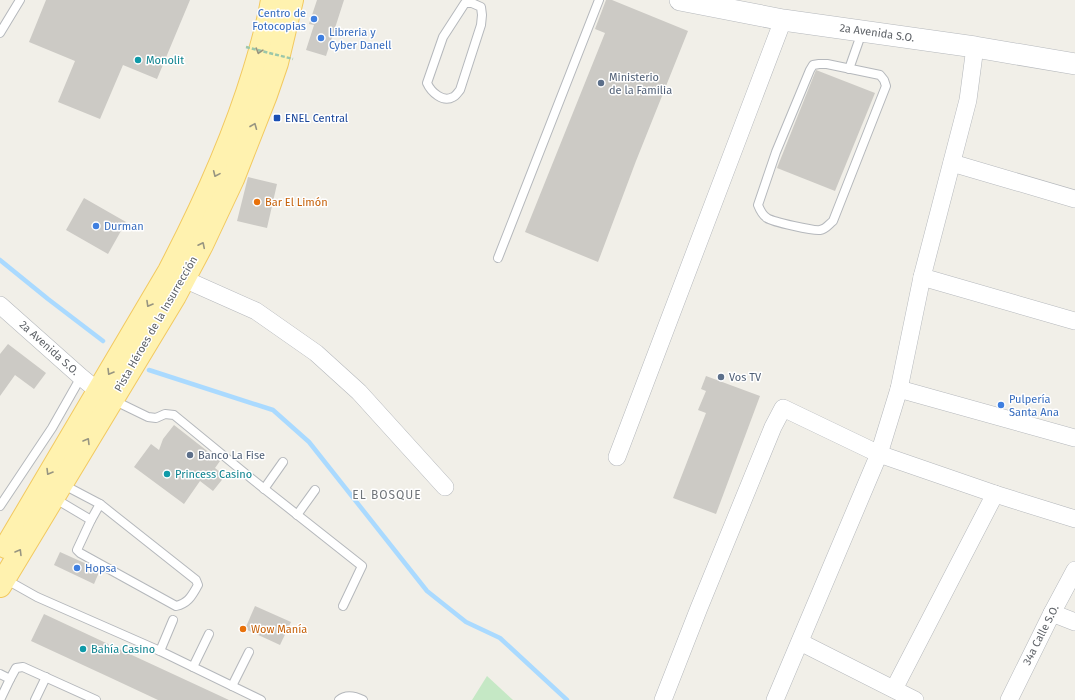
<svg xmlns="http://www.w3.org/2000/svg" width="1075" height="700" font-family="'Fira Sans',sans-serif">
<style>
.green{fill:#c5e8c5}
.lines{fill:none;stroke-linecap:round;stroke-linejoin:round}
.stream{stroke:#aadaff;stroke-width:4.5}
.building{fill:#cccac5}
.service-casing{stroke:#b5b8bc;stroke-width:10}
.minor-casing{stroke:#b5b8bc;stroke-width:18}
.tertiary-casing{stroke:#b5b8bc;stroke-width:22}
.primary-casing{stroke:#f2c960;stroke-width:24}
.service{stroke:#fff;stroke-width:8}
.minor{stroke:#fff;stroke-width:17}
.tertiary{stroke:#fff;stroke-width:21}
.primary{stroke:#fff2af;stroke-width:22}
.path-bridge{stroke:#9cc7a9;stroke-width:2.5;stroke-dasharray:4 2;stroke-linecap:butt}
.oneway{stroke:#979581}
.shop-dot{fill:#3f7fe0;stroke:#fff;stroke-width:1.5}
.culture-dot{fill:#0f9aa8;stroke:#fff;stroke-width:1.5}
.service-dot{fill:#5c6f8a;stroke:#fff;stroke-width:1.5}
.transit-dot{fill:#1a4fb4;stroke:#fff;stroke-width:1.5}
.food-dot{fill:#e8710a;stroke:#fff;stroke-width:1.5}
.labels{text-anchor:middle;dominant-baseline:central;stroke-width:3;stroke-linejoin:round;paint-order:stroke}
.shop-label{font-size:11px;fill:#366cbe;stroke:#fff;text-anchor:start}
.street-label{font-size:11px;fill:#5f6368;stroke:#fff}
.culture-label{font-size:11px;fill:#0d838f;stroke:#fff;text-anchor:start}
.service-label{font-size:11px;fill:#4e5e75;stroke:#fff;text-anchor:start}
.transit-label{font-size:11px;fill:#164399;stroke:#fff;text-anchor:start}
.food-label{font-size:11px;fill:#c56008;stroke:#fff;text-anchor:start}
.neighbourhood-label{font-size:12px;letter-spacing:1px;fill:#70757a;stroke:#fff}
</style>
<rect width="100%" height="100%" fill="#f1efe8"/>
<polygon class="green" points="487,676 513,700 472,700"/>
<g class="lines">
<g class="stream">
<polyline points="0,260 48,299 103,341"/>
<polyline points="149,370 273,410 309,442 427,591 466,622 500,638 567,700"/>
</g>
</g>
<g class="building">
<polygon points="46,0 190,0 157,79 123,65 100,119 58,102 75,61 29,42"/>
<polygon points="317,0 344,0 326,56 306,50 314,25 309,24"/>
<polygon points="606,0 612,0 688,31 636,161 598,262 525,232 605,33 595,29"/>
<polygon points="816,70 875,93 835,191 777,168"/>
<polygon points="248,177 277,184 267,228 237,221"/>
<polygon points="84,198 126,222 108,254 66,230"/>
<polygon points="8,344 46,373 34,389 15,375 0,396 0,354"/>
<polygon points="706,376 760,396 716,514 673,498 706,413 698,410 706,391 701,389"/>
<polygon points="174,425 220,461 215,468 225,476 213,491 200,481 184,504 134,467 151,444 159,450 163,439"/>
<polygon points="60,552 100,570 94,584 54,565"/>
<polygon points="255,606 291,622 280,645 245,629"/>
<polygon points="44,614 134,656 229,700 158,700 111,678 31,641"/>
</g>
<g class="lines">
<defs>
<g id="service">
<path d="M465 3H472L481 7 482 15 481 25 460 90C458 92 456 96 453 97 443 103 431 92 427 83L443 37Z"/>
<polyline points="0,33 20,0"/>
<path d="M819 64H827L880 75 884 80 886 86 833 221C829 224 826 229 820 230 814 231 773 222 767 218 762 215 760 210 758 205L776 152 810 70 813 65Z"/>
<polyline points="849,69 862,32"/>
<polyline points="498,258 599,0"/>
<polyline points="113,400 148,417 156,418 165,414 174,415 252,479 362,566 343,606"/>
<polyline points="62,484 100,504"/>
<polyline points="264,489 283,462"/>
<polyline points="54,498 91,520"/>
<path d="M100 504 196 580 198 585C192 595 189 603 176 606L80 553 77 550 91 520Z"/>
<polyline points="0,506 52,428 81,377"/>
<polyline points="297,515 315,490"/>
<polyline points="5,579 37,597 160,651 261,700"/>
<polyline points="160,651 173,620"/>
<polyline points="193,667 209,634"/>
<polyline points="0,674 10,679 0,700"/>
<polyline points="10,679 16,668 23,667 96,700"/>
<polyline points="232,686 249,652"/>
<polyline points="35,700 46,677"/>
<path d="M339 700C346 694 355 696 363 700"/>
</g>
<g id="minor">
<polyline points="952,163 1075,199"/>
<polyline points="922,277 1075,321"/>
<polyline points="184,279 256,311 316,353 359,392 445,487"/>
<polyline points="0,305 81,377 98,391"/>
<polyline points="899,389 1075,438"/>
<polyline points="617,457 783,20"/>
<polyline points="1052,613 1075,622"/>
<polyline points="800,642 915,700"/>
<polyline points="894,689 995,494"/>
<polyline points="663,700 699,608 773,427 783,408 879,454 995,494 1075,519"/>
<polyline points="775,700 879,454 899,389 922,277 968,100 975,47"/>
<polyline points="1009,700 1052,613 1075,570"/>
</g>
<polyline id="tertiary" points="680,0 783,20 975,47 1075,64"/>
<g id="primary">
<path d="M6 547 169 271C203 206 233 140 254 71 261 48 268 24 272 0"/>
<polyline points="0,586 175,296 202,245 233,179 266,95 277,63 292,0"/>
</g>
</defs>
<use href="#service" class="service-casing"/>
<use href="#minor" class="minor-casing"/>
<use href="#tertiary" class="tertiary-casing"/>
<use href="#primary" class="primary-casing"/>
<use href="#service" class="service"/>
<use href="#minor" class="minor"/>
<use href="#tertiary" class="tertiary"/>
<use href="#primary" class="primary"/>
<polyline class="path-bridge" points="246,47 293,59"/>
</g>
<defs><path id="oneway-chevron" d="M-2-3.5L2.5 0L-2 3.5" fill="none" stroke-width="1.6" stroke-linecap="round" stroke-linejoin="round"/></defs>
<g class="oneway">
<use href="#oneway-chevron" transform="translate(259 51) rotate(107)"/>
<use href="#oneway-chevron" transform="translate(254 126) rotate(-68)"/>
<use href="#oneway-chevron" transform="translate(216 174) rotate(114)"/>
<use href="#oneway-chevron" transform="translate(202 245) rotate(-64)"/>
<use href="#oneway-chevron" transform="translate(149 304) rotate(120)"/>
<use href="#oneway-chevron" transform="translate(110 372) rotate(121)"/>
<use href="#oneway-chevron" transform="translate(87 441) rotate(-59)"/>
<use href="#oneway-chevron" transform="translate(49 472) rotate(121)"/>
<use href="#oneway-chevron" transform="translate(19 552) rotate(-59)"/>
</g>
<g class="shop-dot">
<circle cx="314" cy="19" r="4"/>
<circle cx="321" cy="38" r="4"/>
<circle cx="96" cy="226" r="4"/>
<circle cx="1001" cy="405" r="4"/>
<circle cx="77" cy="568" r="4"/>
</g>
<g class="culture-dot">
<circle cx="138" cy="60" r="4"/>
<circle cx="167" cy="474" r="4"/>
<circle cx="83" cy="649" r="4"/>
</g>
<g class="service-dot">
<circle cx="601" cy="83" r="4"/>
<circle cx="721" cy="377" r="4"/>
<circle cx="190" cy="455" r="4"/>
</g>
<rect class="transit-dot" x="273" y="114" width="8" height="8" rx="2"/>
<g class="food-dot">
<circle cx="257" cy="202" r="4"/>
<circle cx="243" cy="629" r="4"/>
</g>
<g class="labels">
<g class="shop-label">
<text x="306" y="13" text-anchor="end">Centro de<tspan x="306" dy="13">Fotocopias</tspan></text>
<text x="329" y="32">Libreria y<tspan x="329" dy="13">Cyber Danell</tspan></text>
<text x="104" y="226">Durman</text>
<text x="1009" y="399">Pulpería<tspan x="1009" dy="13">Santa Ana</tspan></text>
<text x="85" y="568">Hopsa</text>
</g>
<g class="street-label">
<text transform="translate(877 33) rotate(8)">2a Avenida S.O.</text>
<text transform="translate(156 324) rotate(-60)">Pista Héroes de la Insurrección</text>
<text transform="translate(49 348) rotate(42)">2a Avenida S.O.</text>
<text transform="translate(1041 635) rotate(-63)">34a Calle S.O.</text>
</g>
<g class="culture-label">
<text x="146" y="60">Monolit</text>
<text x="175" y="474">Princess Casino</text>
<text x="91" y="649">Bahía Casino</text>
</g>
<g class="service-label">
<text x="609" y="77">Ministerio<tspan x="609" dy="13">de la Familia</tspan></text>
<text x="729" y="377">Vos TV</text>
<text x="198" y="455">Banco La Fise</text>
</g>
<g class="transit-label">
<text x="285" y="118">ENEL Central</text>
</g>
<g class="food-label">
<text x="265" y="202">Bar El Limón</text>
<text x="251" y="629">Wow Manía</text>
</g>
<g class="neighbourhood-label">
<text x="387" y="495">EL BOSQUE</text>
</g>
</g>
</svg>
